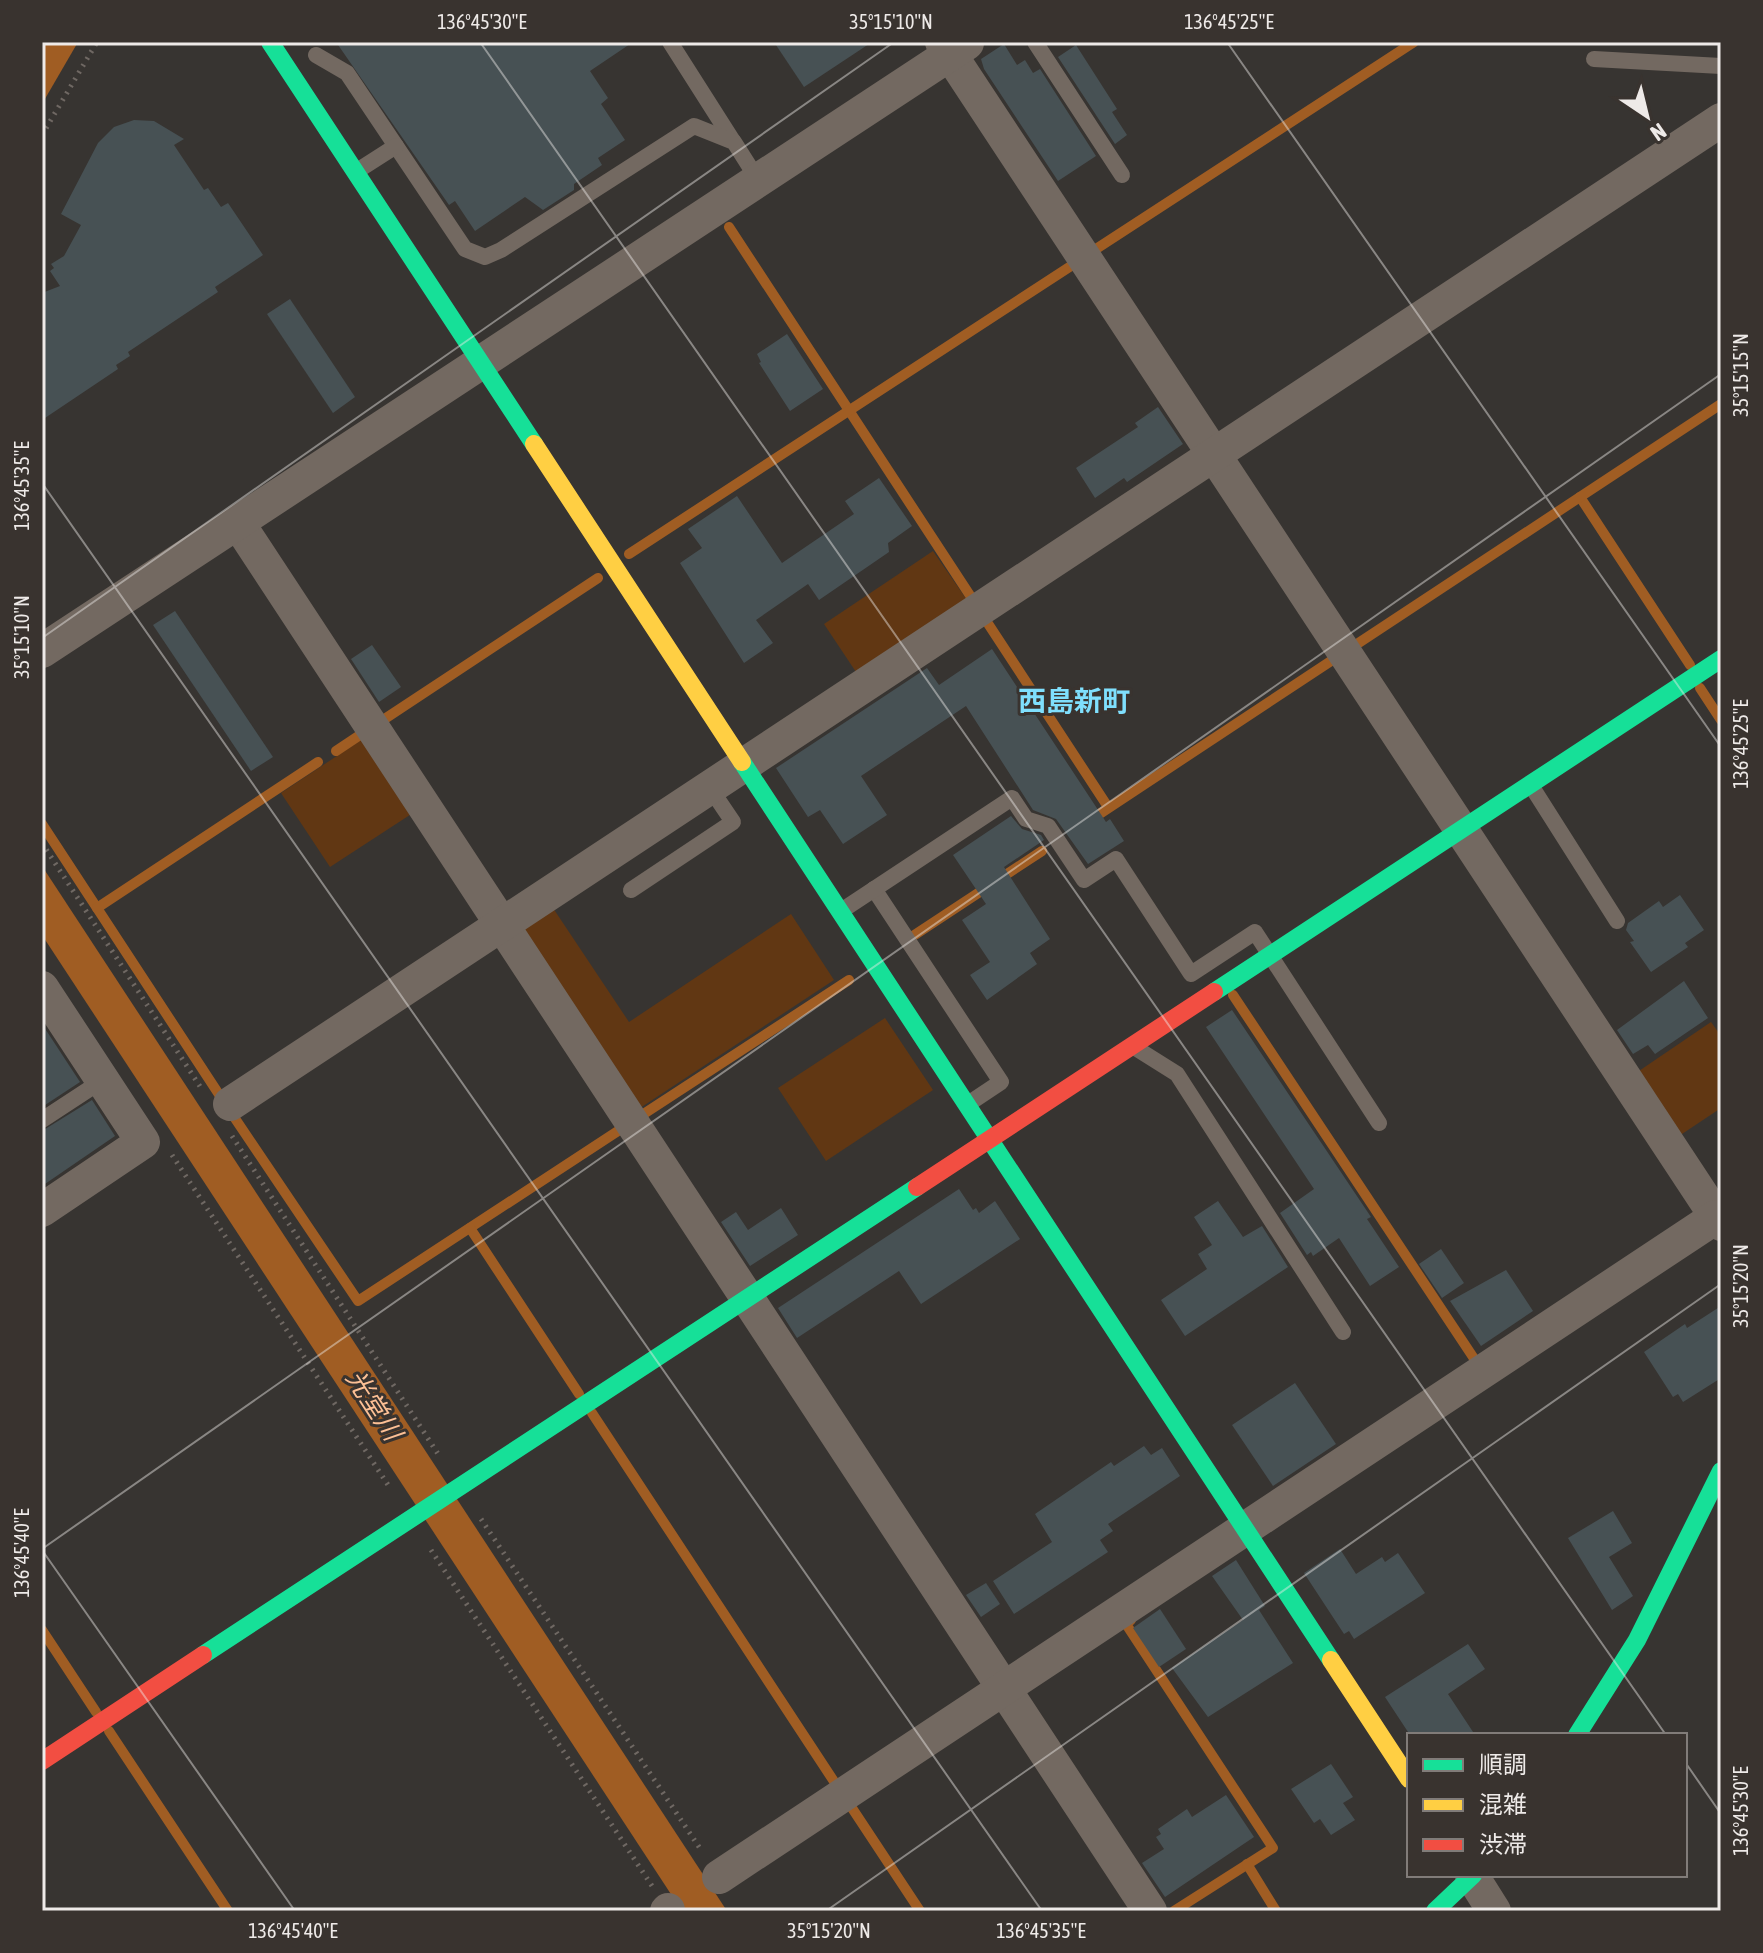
<svg xmlns="http://www.w3.org/2000/svg" width="1763" height="1953" font-family="'Asap Condensed','Noto Sans JP',sans-serif">
<style>
.green{fill:#613713}
.water{fill:#a05d23}
.lines{fill:none;stroke-linecap:round;stroke-linejoin:round}
.stream{stroke:#a05d23;stroke-width:10}
.building{fill:#475154}
.path{stroke:#6f6863;stroke-width:5;stroke-dasharray:2 6;stroke-linecap:butt}
.lane{stroke:#736961;stroke-width:16}
.street{stroke:#736961;stroke-width:34}
.fast{stroke:#16e098;stroke-width:18}
.slow{stroke:#ffcf43;stroke-width:18}
.jam{stroke:#f24e42;stroke-width:18}
.ticks{fill:none;stroke:#eeeae8;stroke-width:2;stroke-opacity:0.45}
.labels{text-anchor:middle;dominant-baseline:central;stroke-width:6;stroke-linejoin:round;paint-order:stroke}
.water-label{font-size:26px;font-style:italic;fill:#fdc095;stroke:#39332f}
.quarter-label{font-size:28px;font-weight:bold;fill:#7fdffd;stroke:#39332f}
.neatline{fill:none;stroke:#eeeae8;stroke-width:3}
.ticks-label{font-size:20px;text-anchor:middle;fill:#eeeae8}
</style>
<rect width="100%" height="100%" fill="#373431"/>
<g class="green">
<polygon points="933,551 969,603 860,678 824,624"/>
<polygon points="367,736 416,811 330,867 281,793"/>
<polygon points="551,905 629,1022 791,914 834,980 634,1112 518,927"/>
<polygon points="885,1018 933,1090 826,1161 778,1088"/>
<polygon points="1711,1022 1721,1036 1721,1108 1676,1138 1633,1075"/>
</g>
<g class="water">
<polygon points="42,42 78,42 42,104"/>
<polygon points="42,866 727,1911 682,1911 42,935"/>
</g>
<g class="lines">
<g class="stream">
<polyline points="729,227 973,600"/>
<polyline points="1096,249 1414,42"/>
<polyline points="1580,497 1690,665"/>
<polyline points="629,554 1074,264"/>
<polyline points="985,619 1108,807"/>
<polyline points="1354,646 1721,404"/>
<polyline points="1700,688 1721,720"/>
<polyline points="380,722 598,578"/>
<polyline points="336,751 363,733"/>
<polyline points="1092,819 1334,659"/>
<polyline points="42,824 222,1099"/>
<polyline points="97,908 318,762"/>
<polyline points="913,936 1042,851"/>
<polyline points="1233,995 1475,1360"/>
<polyline points="232,1114 358,1301 621,1129"/>
<polyline points="639,1117 849,980"/>
<polyline points="470,1228 579,1394"/>
<polyline points="592,1413 837,1786"/>
<polyline points="1131,1620 1126,1624 1273,1848 1174,1911"/>
<polyline points="42,1630 96,1712"/>
<polyline points="109,1731 228,1911"/>
<polyline points="848,1802 920,1911"/>
<polyline points="1247,1864 1276,1911"/>
</g>
</g>
<g class="building">
<polygon points="336,42 633,42 590,71 608,98 601,104 625,140 598,158 602,165 574,184 574,190 543,210 525,197 475,231 455,201 449,205"/>
<polygon points="774,42 872,42 804,87"/>
<polygon points="1004,44 1017,65 1025,60 1033,73 1040,69 1096,156 1058,181 984,69 981,59"/>
<polygon points="1076,45 1117,109 1112,112 1127,135 1115,144 1058,57"/>
<polygon points="134,120 154,121 184,139 174,145 204,190 208,188 221,207 228,203 263,255 215,287 218,292 128,352 130,356 116,365 118,369 42,420 42,293 60,286 50,271 54,268 51,264 64,256 81,225 61,214 98,143 114,127"/>
<polygon points="290,299 355,397 333,413 267,314"/>
<polygon points="787,334 823,389 790,411 759,363 761,362 757,354"/>
<polygon points="1158,407 1183,444 1127,482 1124,478 1095,498 1076,468 1138,427 1135,423"/>
<polygon points="879,478 912,526 888,543 889,552 819,600 808,584 756,620 773,643 744,663 680,563 702,548 688,529 737,496 782,563 854,514 845,501"/>
<polygon points="175,611 273,757 251,771 153,625"/>
<polygon points="372,645 401,687 379,702 351,659"/>
<polygon points="992,649 1106,822 1110,819 1124,841 1088,864 1056,819 1033,810 966,706 861,776 887,815 843,844 820,810 808,817 776,768 927,668 939,685"/>
<polygon points="1011,816 1022,829 1041,835 1044,840 1004,867 1050,939 1030,953 1037,964 987,1000 970,975 990,962 962,920 986,904 953,855"/>
<polygon points="1680,895 1704,930 1685,943 1688,947 1651,972 1630,942 1634,941 1626,930 1628,923 1659,901 1663,907"/>
<polygon points="1684,981 1708,1018 1655,1054 1648,1045 1633,1054 1617,1030"/>
<polygon points="1232,1010 1371,1217 1367,1219 1399,1267 1370,1286 1339,1238 1313,1256 1311,1252 1307,1255 1280,1213 1314,1189 1206,1027"/>
<polygon points="42,1024 80,1082 42,1107"/>
<polygon points="92,1100 115,1136 42,1186 42,1131"/>
<polygon points="959,1189 973,1210 976,1208 979,1213 995,1201 1020,1239 921,1304 899,1271 797,1338 778,1308"/>
<polygon points="1218,1201 1243,1237 1262,1226 1288,1267 1185,1336 1161,1300 1207,1269 1198,1254 1212,1245 1194,1217"/>
<polygon points="781,1208 798,1235 750,1266 721,1222 736,1212 748,1230"/>
<polygon points="1441,1249 1464,1283 1442,1298 1419,1264"/>
<polygon points="1506,1270 1533,1311 1481,1346 1450,1301"/>
<polygon points="1721,1306 1721,1378 1683,1402 1678,1394 1673,1397 1644,1352 1685,1324 1687,1328"/>
<polygon points="1295,1383 1336,1444 1273,1486 1232,1425"/>
<polygon points="1144,1446 1151,1455 1162,1448 1180,1476 1108,1524 1113,1531 1100,1540 1108,1552 1014,1614 993,1581 1052,1542 1035,1514 1111,1462 1114,1466"/>
<polygon points="1613,1511 1632,1543 1609,1557 1633,1596 1612,1610 1568,1538"/>
<polygon points="1340,1549 1356,1574 1382,1557 1385,1562 1398,1553 1425,1593 1354,1639 1349,1631 1344,1634 1304,1573"/>
<polygon points="1236,1560 1265,1606 1259,1610 1293,1663 1208,1717 1172,1668 1243,1620 1212,1576"/>
<polygon points="986,1583 1000,1604 981,1617 966,1595"/>
<polygon points="1160,1609 1186,1649 1159,1667 1133,1628"/>
<polygon points="1468,1644 1485,1669 1448,1694 1475,1735 1410,1735 1385,1697"/>
<polygon points="1331,1764 1353,1797 1343,1803 1355,1820 1331,1835 1320,1819 1314,1823 1291,1789"/>
<polygon points="1226,1795 1254,1837 1165,1897 1142,1863 1164,1849 1156,1837 1161,1834 1158,1829 1187,1809 1192,1817"/>
</g>
<g class="lines">
<g class="path">
<polyline points="42,135 97,42"/>
<polyline points="42,843 203,1091"/>
<polyline points="232,1136 440,1457"/>
<polyline points="172,1155 390,1488"/>
<polyline points="481,1519 701,1850"/>
<polyline points="431,1550 652,1886"/>
</g>
<g class="lane">
<polyline points="670,42 733,141"/>
<polyline points="1035,42 1122,175"/>
<polyline points="316,55 347,73 465,249 485,257 501,250 694,126 734,142 758,180"/>
<polyline points="1594,59 1721,66"/>
<polyline points="357,171 396,146"/>
<polyline points="1532,787 1617,921"/>
<polyline points="874,889 1001,1082 968,1104"/>
<polyline points="631,890 733,822 710,788"/>
<polyline points="841,911 1012,798 1026,819 1048,826 1084,880 1116,859 1191,974 1255,932 1379,1123"/>
<polyline points="1134,1047 1177,1074 1343,1332"/>
<polyline points="42,1120 103,1080"/>
</g>
<g class="street">
<polyline points="942,42 1721,1224"/>
<polyline points="238,523 1150,1911"/>
<polyline points="42,651 967,43"/>
<polyline points="42,988 143,1142 42,1210"/>
<polyline points="230,1104 1721,120"/>
<polyline points="1472,1876 1494,1911"/>
<polyline points="719,1877 1716,1217"/>
<polyline points="667,1911 668,1910"/>
</g>
<g class="fast">
<polyline points="270,42 534,444"/>
<polyline points="742,762 1331,1660"/>
<polyline points="1214,992 1721,659"/>
<polyline points="203,1655 917,1187"/>
<polyline points="1577,1735 1637,1640 1721,1471"/>
<polyline points="1435,1911 1473,1875"/>
</g>
<g class="slow">
<polyline points="534,444 742,762"/>
<polyline points="1331,1660 1409,1779"/>
</g>
<g class="jam">
<polyline points="917,1187 1214,992"/>
<polyline points="42,1761 203,1655"/>
</g>
</g>
<path class="ticks" d="M480 42 1666 1735M1227 42 1721 747M42 483 1042 1911M42 638 894 42M42 1549 1721 374M42 1550 295 1911M1685 1762 1721 1814M826 1911 1721 1284"/>
<g class="labels">
<g class="water-label">
<text transform="translate(374 1405) rotate(57)">光堂川</text>
</g>
<g class="quarter-label">
<text x="1074" y="701">西島新町</text>
</g>
</g>
<rect width="1763" height="1953" fill="none" stroke="#39332f" stroke-width="88"/>
<rect x="1407" y="1733" width="280" height="144" fill="#39332f" stroke="#817c79" stroke-width="2"/>
<rect x="1423" y="1759" width="40" height="12" fill="#16e098" stroke="#817c79" stroke-width="2"/>
<text x="1479" y="1773" font-size="24" fill="#eeeae8">順調</text>
<rect x="1423" y="1799" width="40" height="12" fill="#ffcf43" stroke="#817c79" stroke-width="2"/>
<text x="1479" y="1813" font-size="24" fill="#eeeae8">混雑</text>
<rect x="1423" y="1839" width="40" height="12" fill="#f24e42" stroke="#817c79" stroke-width="2"/>
<text x="1479" y="1853" font-size="24" fill="#eeeae8">渋滞</text>
<g transform="translate(1647 116) rotate(145)" stroke="#39332f" stroke-width="6" paint-order="stroke">
<path d="M0-6L14 30L0 20L-14 30Z" fill="#eeeae8"/>
<text y="-12" font-size="22" font-weight="bold" text-anchor="middle" fill="#eeeae8">N</text>
</g>
<rect x="44" y="44" width="1675" height="1865" class="neatline"/>
<g class="ticks-label">
<text x="482" y="29">136°45'30"E</text>
<text x="891" y="29">35°15'10"N</text>
<text x="1229" y="29">136°45'25"E</text>
<text transform="translate(1741 375) rotate(-90)" y="7">35°15'15"N</text>
<text transform="translate(22 486) rotate(-90)" y="7">136°45'35"E</text>
<text transform="translate(22 637) rotate(-90)" y="7">35°15'10"N</text>
<text transform="translate(1741 744) rotate(-90)" y="7">136°45'25"E</text>
<text transform="translate(1741 1286) rotate(-90)" y="7">35°15'20"N</text>
<text transform="translate(22 1553) rotate(-90)" y="7">136°45'40"E</text>
<text transform="translate(1741 1811) rotate(-90)" y="7">136°45'30"E</text>
<text x="293" y="1938">136°45'40"E</text>
<text x="829" y="1938">35°15'20"N</text>
<text x="1041" y="1938">136°45'35"E</text>
</g>
</svg>
